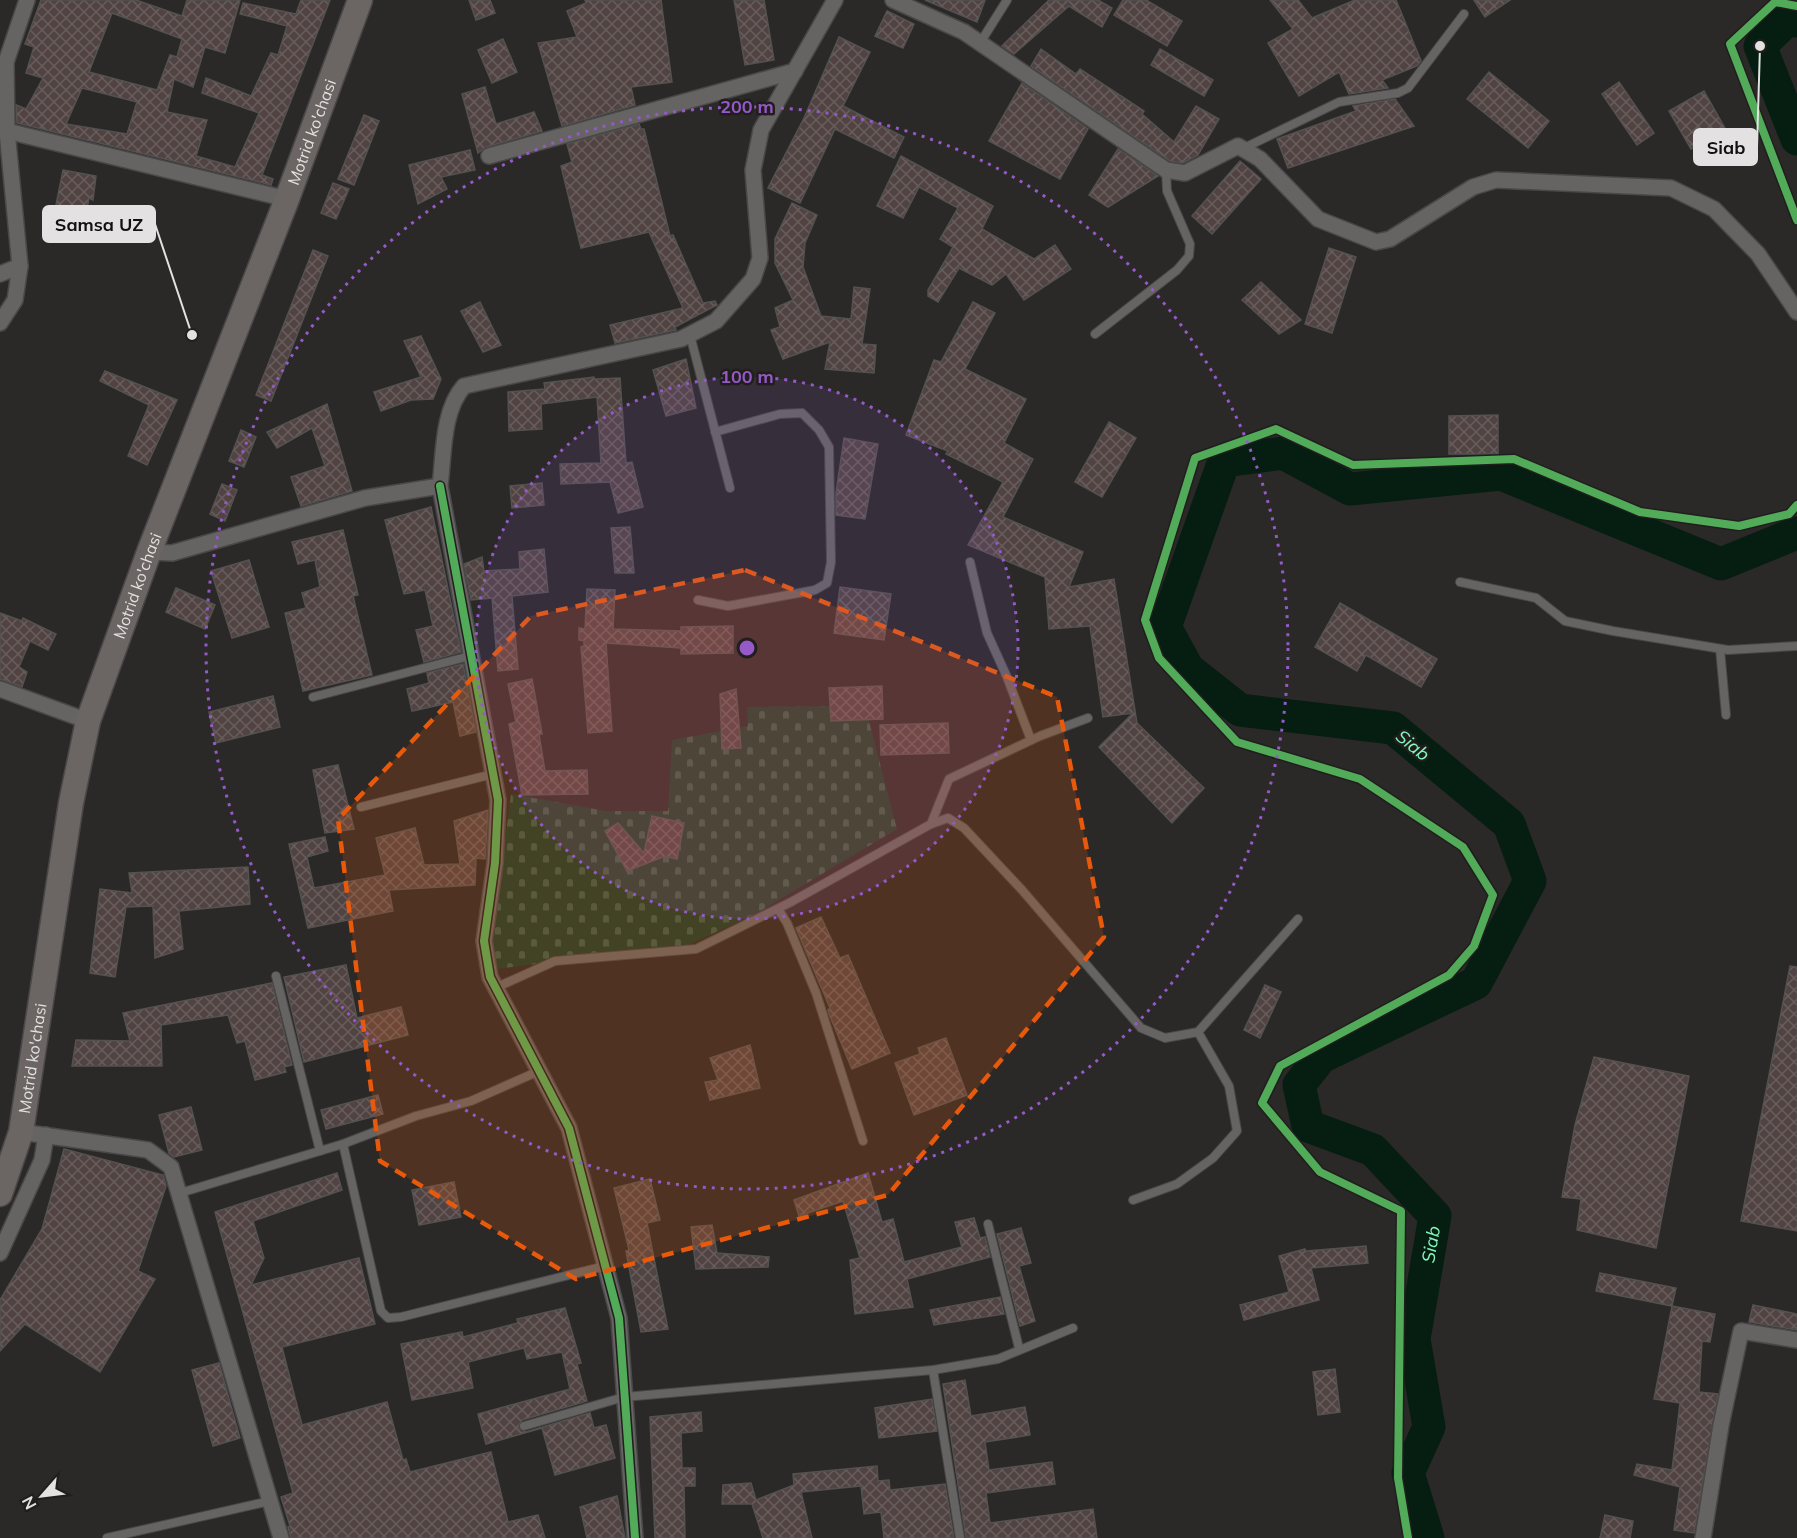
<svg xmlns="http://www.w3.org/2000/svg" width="1797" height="1538" font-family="Mulish,sans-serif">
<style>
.cemetery{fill:url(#cemetery-stones)}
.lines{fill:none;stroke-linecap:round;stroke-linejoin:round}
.river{stroke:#061e12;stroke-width:33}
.building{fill:url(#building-cross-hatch);stroke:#535251;stroke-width:1.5;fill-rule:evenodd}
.service-casing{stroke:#494747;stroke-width:10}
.minor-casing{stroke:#494747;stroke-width:18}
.primary-casing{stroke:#494747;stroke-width:27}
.path{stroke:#666564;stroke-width:3;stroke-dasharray:1.5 4.5;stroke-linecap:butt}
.service{stroke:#656463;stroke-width:8}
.minor{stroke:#656463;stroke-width:15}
.primary{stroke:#6b6564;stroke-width:24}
.cycleway-casing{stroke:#211e1e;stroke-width:11}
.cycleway{stroke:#51ab58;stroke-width:8}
.marked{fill:#e8590c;fill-opacity:0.2;stroke:#e8590c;stroke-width:4.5;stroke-dasharray:12 8;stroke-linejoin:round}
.ring{fill:none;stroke:#9559c8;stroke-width:3;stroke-dasharray:3 6}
.labels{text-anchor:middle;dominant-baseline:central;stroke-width:5;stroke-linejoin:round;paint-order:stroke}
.street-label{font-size:16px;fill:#e3e1e1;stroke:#211e1e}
.water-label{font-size:18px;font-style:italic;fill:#82f9bd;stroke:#211e1e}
.centre{fill:#9559c8;stroke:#211e1e;stroke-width:3}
.ring-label{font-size:18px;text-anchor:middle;font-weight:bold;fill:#9559c8;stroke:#211e1e;stroke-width:5;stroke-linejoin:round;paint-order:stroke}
.leader{fill:none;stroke:#e3e1e1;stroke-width:2}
.callout-dot{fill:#e3e1e1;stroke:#211e1e;stroke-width:2}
.callout{fill:#e3e1e1;stroke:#e3e1e1;stroke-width:2}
.callout-label{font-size:18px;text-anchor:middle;font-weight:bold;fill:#111}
</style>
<defs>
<pattern id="cemetery-stones" width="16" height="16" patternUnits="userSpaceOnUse" patternTransform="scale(1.5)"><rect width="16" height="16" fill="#193e2c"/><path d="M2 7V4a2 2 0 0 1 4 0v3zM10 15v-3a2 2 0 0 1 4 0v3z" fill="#3a5a4a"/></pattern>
<pattern id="building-cross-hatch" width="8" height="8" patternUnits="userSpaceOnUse" patternTransform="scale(1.5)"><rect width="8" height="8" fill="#504342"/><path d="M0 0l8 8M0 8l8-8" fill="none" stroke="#695e5d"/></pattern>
</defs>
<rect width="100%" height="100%" fill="#2a2928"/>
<polygon class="cemetery" points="865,706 897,829 757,913 688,945 488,970 511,794 606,811 668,811 672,740 748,726 747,707"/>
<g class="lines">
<g class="river">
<polyline points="1797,21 1789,18 1760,46 1797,139"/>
<path id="s1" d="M1428 1538 1408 1473 1429 1427 1414 1339 1435 1216 1373 1150 1308 1126 1299 1085 1321 1057 1476 983 1530 881 1509 824 1393 728 1240 710 1188 669 1165 627 1224 461 1283 453 1350 489 1501 474 1721 564 1797 533"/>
</g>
</g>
<g class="building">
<path d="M41 0H136L182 16 187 0H240L225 53 205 47 193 87 174 79 167 112 207 120 196 156 235 167 259 113 202 93 206 78 251 96 271 53 278 55 287 26 240 14 243 3 296 14 301 0H330L262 175 273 179 271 185 17 123 16 105 26 109 43 78 26 73 34 47 25 44ZM112 13 182 39 177 57 170 55 157 90 89 72ZM82 88 137 102 127 134 66 124Z"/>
<polygon points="469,0 490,0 495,13 476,20"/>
<polygon points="585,0 661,0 672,82 631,87 635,105 562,126 538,43 577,37 567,11 586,3"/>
<polygon points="734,0 764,0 774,60 745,65"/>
<polygon points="925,0 985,0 977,22"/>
<polygon points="1049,0 1098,0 1112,8 1102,27 1069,6 1014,54 1002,46"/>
<polygon points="1123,0 1146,0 1182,21 1167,46 1114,15"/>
<polygon points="1270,0 1298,0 1312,18 1355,0 1396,0 1421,61 1417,66 1382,80 1388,88 1349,94 1339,72 1299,96 1268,43 1293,29"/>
<polygon points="1474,0 1510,0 1485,17"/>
<polygon points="887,11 914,24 903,48 875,36"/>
<polygon points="839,37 870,52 843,106 904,137 894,158 835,129 800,203 768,188 804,118"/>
<polygon points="503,39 517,72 492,83 478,50"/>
<polygon points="1041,49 1076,74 1080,69 1144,111 1142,114 1174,142 1196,106 1219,119 1198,155 1183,163 1170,161 1031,66"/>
<polygon points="1160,49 1213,80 1204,96 1151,65"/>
<polygon points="1489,72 1549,121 1528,148 1467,99"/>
<polygon points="1619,82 1654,133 1637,145 1602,94"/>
<polygon points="1022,83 1088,129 1060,179 989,141"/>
<polygon points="485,87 496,124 534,112 542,131 486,147 478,153 462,94"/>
<polygon points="1704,91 1726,130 1691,149 1669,111"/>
<polygon points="1395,99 1414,126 1288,168 1277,139 1356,111 1353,106"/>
<polygon points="364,115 379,121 354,185 338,179"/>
<polygon points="639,124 641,129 644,129 670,236 673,235 703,303 715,301 717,305 675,327 676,330 615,343 610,325 683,308 649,232 581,248 561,166 572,162 567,144"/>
<polygon points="1118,149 1158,176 1108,207 1089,195"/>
<polygon points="470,150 475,170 441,177 447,189 418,204 409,165"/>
<polygon points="901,156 993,206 982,229 1034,259 1055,245 1071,269 1024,300 1006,274 992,285 959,268 938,302 928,296 928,290 953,247 940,239 958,208 919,187 903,218 877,206"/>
<polygon points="1240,161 1261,179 1212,234 1192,216"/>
<polygon points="63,170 96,176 93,200 89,198 85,219 72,220 72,210 54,215"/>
<polygon points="333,183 349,189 336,219 321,213"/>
<polygon points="792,203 817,215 805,243 803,267 821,316 851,319 854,287 870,289 862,344 876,345 874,373 825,369 830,342 783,359 771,330 780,327 775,308 793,300 775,263 775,239"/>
<polygon points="1329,248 1356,257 1332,333 1305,324"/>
<polygon points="313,250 328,256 271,401 256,395"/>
<polygon points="1261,282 1301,320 1279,334 1242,300"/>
<polygon points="480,302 501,345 483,352 461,311"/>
<polygon points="973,302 995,313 965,369 1026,399 1004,443 1033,459 1003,517 1083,552 1069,587 1114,579 1137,723 1204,788 1172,823 1099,747 1133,713 1103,717 1090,626 1049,629 1045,577 968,545 1003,482 946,454 948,451 906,435 934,360 941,362"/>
<polygon points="421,336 441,379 433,399 411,400 381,411 374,392 421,377 404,341"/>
<polygon points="686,359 696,408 666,416 653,370"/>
<polygon points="105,371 177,400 147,465 128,456 149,405 100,381"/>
<polygon points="594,377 594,379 620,378 626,463 632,462 643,507 618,513 610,482 561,484 560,464 601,463 597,397 541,404 542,429 509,431 508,392 545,389 544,383"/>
<polygon points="327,404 352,491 301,506 291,477 325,466 312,428 277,448 267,432"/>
<polygon points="1498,415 1498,454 1449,454 1449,416"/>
<polygon points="1109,422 1136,438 1102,497 1075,482"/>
<polygon points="241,430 256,437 244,467 229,461"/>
<polygon points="844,438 878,444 865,519 836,515 836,493"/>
<polygon points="542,483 544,505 512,508 510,486"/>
<polygon points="222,484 237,490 225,521 210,514"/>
<polygon points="431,507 461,652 424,662 416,630 433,626 425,590 404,594 385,520"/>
<polygon points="630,527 634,573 615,573 611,528"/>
<polygon points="343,530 358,595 353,596 372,675 303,691 285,613 306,608 302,593 320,587 315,560 298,564 292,542"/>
<polygon points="544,549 548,592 512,596 518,669 498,671 492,598 471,600 464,564 482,557 484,571 520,569 519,552"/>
<polygon points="249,560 269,627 232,638 211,571"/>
<polygon points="840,587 891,594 884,640 834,633"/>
<polygon points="176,588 215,605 205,629 166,612"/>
<polygon points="587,589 615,590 613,629 681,631 681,627 733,626 733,653 681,654 681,648 606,643 612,731 588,733 581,647 584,646 584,641 579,640 579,628 585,629"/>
<polygon points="1340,603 1437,659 1421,687 1366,655 1357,671 1315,647"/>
<polygon points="0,613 22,621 23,618 56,634 48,650 30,641 19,667 27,672 22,687 0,679"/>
<polygon points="463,664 476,732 460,736 453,702 412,711 407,689 429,683 427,673"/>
<polygon points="532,679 542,734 539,734 545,771 587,770 588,794 522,795 509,724 516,722 508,684"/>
<polygon points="882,686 883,719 831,721 829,688"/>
<polygon points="736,689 741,748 722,749 720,694"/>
<polygon points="273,696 280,727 216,743 209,712"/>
<polygon points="948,723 949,753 881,755 880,725"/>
<polygon points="338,765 354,829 325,833 313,770"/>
<polygon points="488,810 485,859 476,858 475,885 389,890 393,911 308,928 289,844 325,837 328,851 307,857 314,888 385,875 376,838 415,828 424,865 460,864 454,821"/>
<polygon points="652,816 684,823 677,859 665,856 627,871 605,831 618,823 644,853"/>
<polygon points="248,867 250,904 179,911 183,949 155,958 153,906 126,907 115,977 90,973 100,889 132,893 129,873"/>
<polygon points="821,917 840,958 848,955 890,1053 852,1069 829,1014 828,1010 830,1008 796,928"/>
<polygon points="346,965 357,1018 401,1007 408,1035 304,1062 284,977"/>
<polygon points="1790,966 1797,967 1797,1231 1741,1221"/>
<polygon points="272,983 292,1065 284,1067 286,1072 255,1080 245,1041 237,1043 228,1015 161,1025 162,1066 72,1066 76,1040 130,1041 123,1013"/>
<polygon points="1265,985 1281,992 1260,1038 1244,1030"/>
<polygon points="946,1038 967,1095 914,1115 895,1063 920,1054 918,1048"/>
<polygon points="750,1045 760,1088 710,1100 705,1082 718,1080 710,1058"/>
<polygon points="1594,1057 1689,1076 1656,1248 1577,1230 1581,1199 1562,1197 1575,1125"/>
<polygon points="378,1095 383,1114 326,1129 321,1110"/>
<polygon points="191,1107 202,1150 174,1157 169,1153 159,1115"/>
<polygon points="64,1149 163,1175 166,1186 138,1271 155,1279 100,1372 25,1324 0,1351 0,1300 42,1229"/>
<polygon points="337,1173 342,1190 253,1221 264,1258 251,1285 359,1258 375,1324 282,1347 302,1425 387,1402 403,1460 406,1459 410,1472 491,1452 508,1522 538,1515 545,1538 291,1538 288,1527 290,1526 281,1497 293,1493 215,1212"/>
<polygon points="868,1173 882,1222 893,1219 904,1262 962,1247 955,1222 974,1218 980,1238 985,1237 990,1257 907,1279 913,1307 855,1314 850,1260 860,1258 843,1201 799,1216 794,1200"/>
<polygon points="650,1179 660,1220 647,1223 668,1329 641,1332 626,1251 629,1250 614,1188"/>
<polygon points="454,1182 461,1217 419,1225 412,1190"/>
<polygon points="712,1225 717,1253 769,1257 768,1267 696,1269 691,1227"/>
<polygon points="1021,1228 1031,1263 1019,1266 1035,1321 1020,1326 997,1234"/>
<polygon points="1366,1246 1368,1263 1311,1268 1319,1300 1244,1320 1240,1305 1289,1292 1279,1256 1305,1249 1306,1251"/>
<polygon points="1600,1273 1676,1288 1672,1306 1596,1291"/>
<polygon points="1000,1297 1004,1314 934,1325 930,1310"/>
<polygon points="1753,1305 1797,1314 1797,1330 1749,1322"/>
<polygon points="1672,1306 1715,1314 1710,1342 1702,1341 1699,1392 1718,1394 1694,1533 1674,1530 1680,1487 1634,1475 1637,1464 1672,1470 1680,1403 1654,1399"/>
<polygon points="565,1308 581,1363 577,1364 587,1401 522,1420 518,1428 526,1432 590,1413 594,1428 606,1425 615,1458 555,1475 542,1428 486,1444 478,1414 570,1389 562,1352 527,1359 524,1348 468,1362 473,1388 412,1400 401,1344 462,1332 463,1337 518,1323 517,1319"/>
<polygon points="219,1363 240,1438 213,1446 192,1370"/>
<polygon points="1335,1369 1340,1412 1318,1415 1313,1372"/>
<polygon points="965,1380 971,1416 1025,1407 1030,1435 985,1442 989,1470 1052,1462 1055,1484 986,1493 990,1523 1093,1509 1097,1538 966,1538 943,1384"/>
<polygon points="932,1399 937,1431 879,1438 875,1408"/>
<polygon points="701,1412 702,1431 681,1433 682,1468 695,1468 695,1486 684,1486 685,1538 655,1538 650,1417"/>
<polygon points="877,1466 878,1481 889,1480 890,1490 945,1484 954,1538 884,1538 881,1512 864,1514 861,1486 801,1492 812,1538 763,1538 752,1504 722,1504 723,1485 751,1483 756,1500 794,1485 793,1474"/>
<polygon points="617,1496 625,1538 587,1538 580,1507"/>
<polygon points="1605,1515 1633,1521 1630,1538 1600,1538"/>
</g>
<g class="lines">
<defs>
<g id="service">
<polyline points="980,43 1007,0"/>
<polyline points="1244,148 1339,102 1398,93 1408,88 1464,14"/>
<polyline points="1095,334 1177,270 1189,256 1190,244 1167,191 1166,170"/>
<polyline points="690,335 730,488"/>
<polyline points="970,562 987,633 1007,677 1031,740"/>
<polyline points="1460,582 1536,598 1565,621 1613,631 1728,650 1797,646"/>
<polyline points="698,600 728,606 815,590 827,583 831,562 829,447 819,430 802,413 780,414 715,432"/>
<polyline points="1720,649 1726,715"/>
<polyline points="313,697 470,656"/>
<polyline points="361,807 493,774"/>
<polyline points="931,824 949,779 1040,736 1088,718"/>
<polyline points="778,909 787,923 816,993 863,1141"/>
<polyline points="276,976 320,1151"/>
<polyline points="495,988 555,961 696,949 791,902 931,824 948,818 964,828 1022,890 1141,1028 1165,1038 1198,1032 1298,919"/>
<polyline points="539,1071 471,1101 416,1116 343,1144 381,1311 388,1318 401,1317 605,1266"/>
<polyline points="180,1193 343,1144"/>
<polyline points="1133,1200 1177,1184 1213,1158 1237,1131 1229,1086 1198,1032"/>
<polyline points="988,1224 1019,1348"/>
<polyline points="933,1370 998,1359 1073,1328"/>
<polyline points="524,1426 624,1397 933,1370 960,1538"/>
<polyline points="107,1538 270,1501"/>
</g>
<g id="minor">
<polyline points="893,0 964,32 1166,170 1185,173 1238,146 1260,159 1318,219 1376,242 1390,239 1473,187 1496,180 1671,188 1714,209 1758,254 1797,312"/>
<polyline points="7,131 287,199"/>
<polyline points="489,156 795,71"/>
<polyline points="0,274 20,266"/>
<polyline points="0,323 15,300 20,266 7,131 6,62 27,0"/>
<polyline points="440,486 498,800 495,863 484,941 490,977 569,1128 619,1318 635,1538"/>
<path d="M149 552 172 553 365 498 440 486C444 454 442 411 464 386L681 339 716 321 753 279 760 258 753 170 761 130 835 0"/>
<polyline points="0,689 88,721"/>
<polyline points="21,1132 148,1150 171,1167 281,1538"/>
<polyline points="0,1253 42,1160 46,1135"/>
<polyline points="1703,1538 1721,1425 1741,1331 1797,1340"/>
</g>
<g id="primary">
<path id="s2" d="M0 1194 21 1132 71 803 88 721 149 552 287 199 360 0"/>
</g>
</defs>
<use href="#service" class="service-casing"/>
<use href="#minor" class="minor-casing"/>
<use href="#primary" class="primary-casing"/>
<g class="path">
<polyline points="1797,6 1775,2 1730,44 1797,220"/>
<polyline points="1408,1538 1398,1478 1401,1211 1320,1172 1262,1103 1280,1066 1449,975 1474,946 1493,895 1463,847 1360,779 1237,742 1159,658 1145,620 1195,458 1276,429 1353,465 1514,459 1640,512 1739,526 1789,514 1797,505"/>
</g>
<use href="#service" class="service"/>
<use href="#minor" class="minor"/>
<use href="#primary" class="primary"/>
<defs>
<g id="cycleway">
<polyline points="1797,6 1775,2 1730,44 1797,220"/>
<polyline points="440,486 498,800 495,863 484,941 490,977 569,1128 619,1318 635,1538"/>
<polyline points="1408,1538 1398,1478 1401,1211 1320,1172 1262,1103 1280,1066 1449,975 1474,946 1493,895 1463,847 1360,779 1237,742 1159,658 1145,620 1195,458 1276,429 1353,465 1514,459 1640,512 1739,526 1789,514 1797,505"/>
</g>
</defs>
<use href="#cycleway" class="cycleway-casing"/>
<use href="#cycleway" class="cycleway"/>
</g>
<path class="marked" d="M745 570 1057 697 1104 937 888 1195 576 1279 380 1161 338 819 531 616Z"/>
<circle cx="747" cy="648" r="271" fill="#9559c8" fill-opacity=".12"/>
<g class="ring">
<circle cx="747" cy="648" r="271"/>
<circle cx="747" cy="648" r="541"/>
</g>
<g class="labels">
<g class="street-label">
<text stroke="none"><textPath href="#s2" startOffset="1112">Motrid ko'chasi</textPath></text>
<text stroke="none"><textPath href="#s2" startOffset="626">Motrid ko'chasi</textPath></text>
<text stroke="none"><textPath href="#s2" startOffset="140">Motrid ko'chasi</textPath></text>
</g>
<g class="water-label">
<text transform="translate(1413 745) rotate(39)">Siab</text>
<text stroke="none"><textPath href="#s1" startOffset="304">Siab</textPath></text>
</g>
</g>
<circle cx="747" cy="648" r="9" class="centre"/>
<g class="ring-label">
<text x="747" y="113">200 m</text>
<text x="747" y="383">100 m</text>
</g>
<path class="leader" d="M1760 46L1757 147M192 335L155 224"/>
<g class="callout-dot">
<circle cx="1760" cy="46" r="6"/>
<circle cx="192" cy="335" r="6"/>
</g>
<g class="callout">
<rect x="1694" y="129" width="63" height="36" rx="6"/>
<rect x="43" y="206" width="112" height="36" rx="6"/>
</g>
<g class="callout-label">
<text x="1726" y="154">Siab</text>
<text x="99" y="231">Samsa UZ</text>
</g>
<g transform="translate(42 1496) rotate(242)" stroke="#211e1e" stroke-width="4.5" paint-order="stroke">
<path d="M0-4.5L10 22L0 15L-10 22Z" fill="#e3e1e1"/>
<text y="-9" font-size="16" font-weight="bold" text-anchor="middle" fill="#e3e1e1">N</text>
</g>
</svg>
